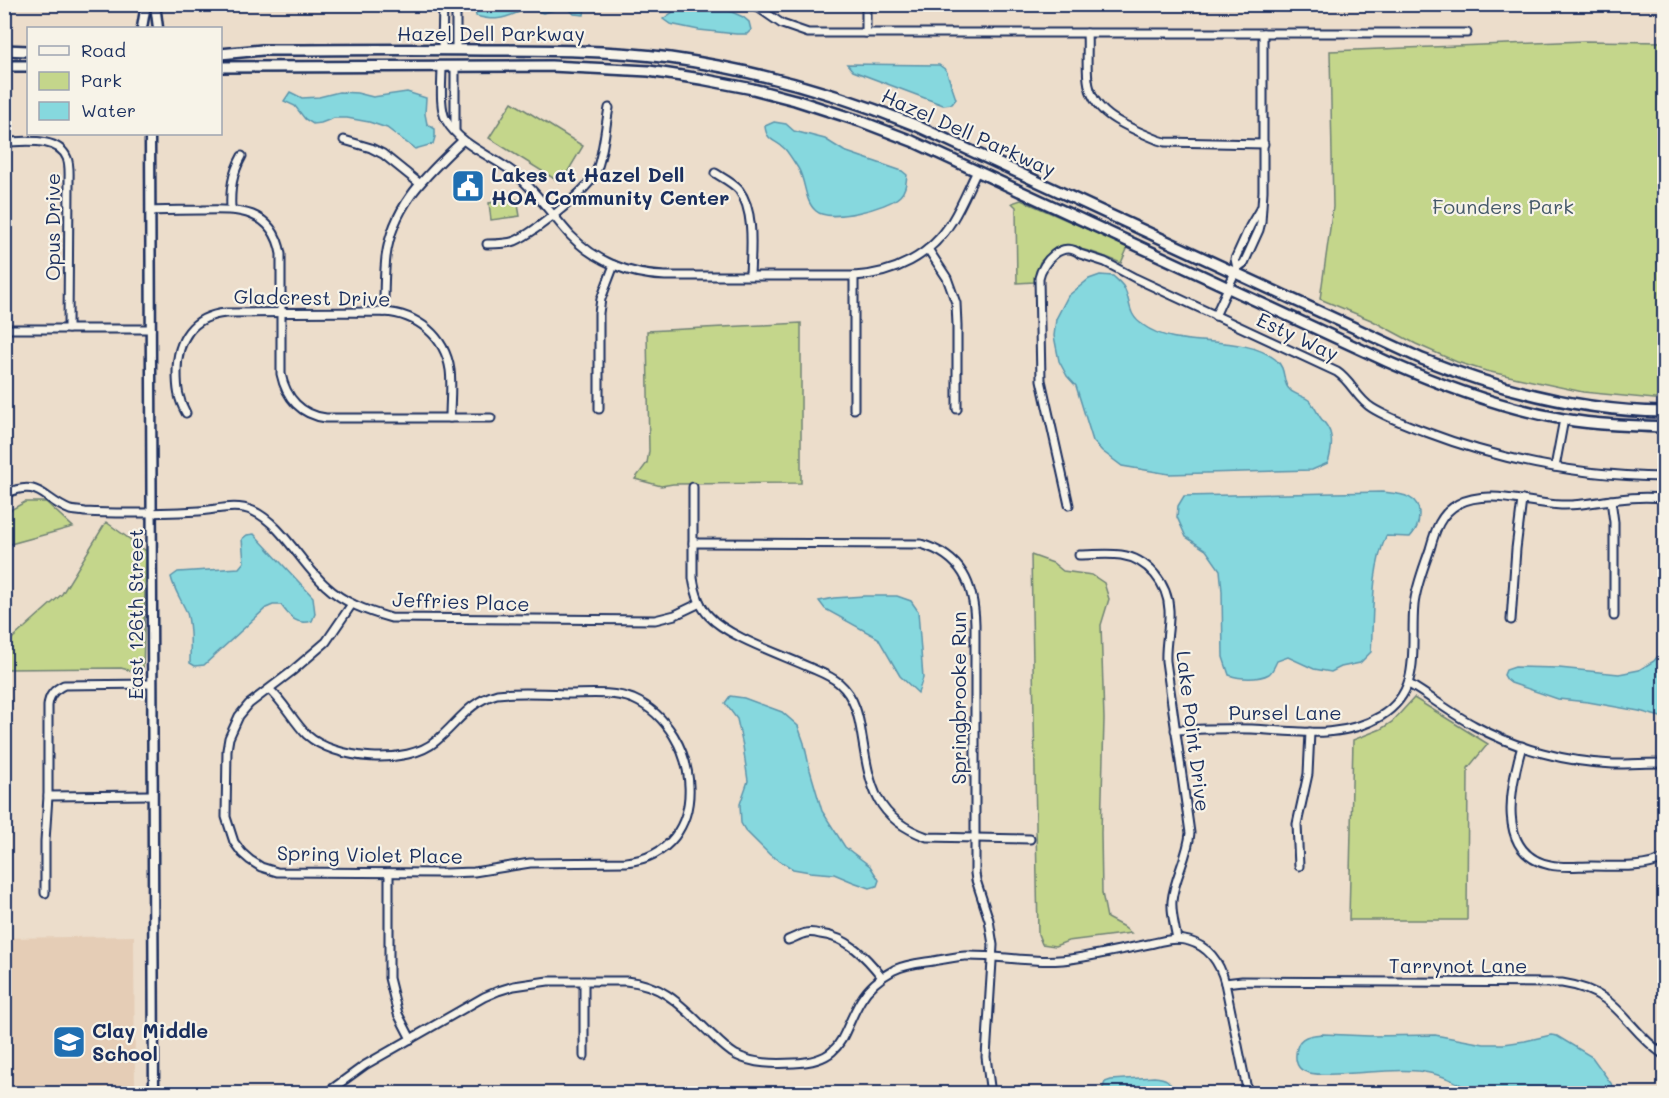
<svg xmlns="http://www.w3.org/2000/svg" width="1669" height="1098" font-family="Mali,sans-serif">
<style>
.built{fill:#e5cdb6}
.green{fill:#c4d68b;stroke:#708274;stroke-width:1.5}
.water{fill:#86d8de;stroke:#5b94ab;stroke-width:1.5}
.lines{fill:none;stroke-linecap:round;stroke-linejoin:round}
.minor-casing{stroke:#1b2f5e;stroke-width:11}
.tertiary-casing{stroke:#1b2f5e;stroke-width:13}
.secondary-casing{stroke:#1b2f5e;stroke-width:14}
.minor{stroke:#f7f3e8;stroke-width:7}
.tertiary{stroke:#f7f3e8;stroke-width:8}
.secondary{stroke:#f7f3e8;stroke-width:9}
.labels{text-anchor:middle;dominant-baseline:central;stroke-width:4.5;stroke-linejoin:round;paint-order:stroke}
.street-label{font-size:20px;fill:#1b2f5e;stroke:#f7f3e8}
.poi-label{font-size:20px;font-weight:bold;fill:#1b2f5e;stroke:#f7f3e8;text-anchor:start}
.park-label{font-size:20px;fill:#455969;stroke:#f7f3e8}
</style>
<rect width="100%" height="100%" fill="#ecddcb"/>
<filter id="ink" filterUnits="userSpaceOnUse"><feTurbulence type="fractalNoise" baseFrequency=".0167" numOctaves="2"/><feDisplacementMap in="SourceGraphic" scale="12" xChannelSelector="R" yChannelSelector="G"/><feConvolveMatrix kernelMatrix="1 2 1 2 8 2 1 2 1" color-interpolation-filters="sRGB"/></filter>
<g filter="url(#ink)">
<polygon class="built" points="134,936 135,1093 5,1093 4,938"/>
<g class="green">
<polygon points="1584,41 1664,42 1664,400 1583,392 1486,371 1457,362 1416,344 1371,320 1320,299 1333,207 1330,51"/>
<polygon points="512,102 583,146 561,183 489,138"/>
<polygon points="517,199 520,216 491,220 489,203"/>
<path d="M1021 200 1128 247 1121 263C1099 254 1078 245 1055 248L1040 262 1034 282 1017 283 1016 207 1012 203Z"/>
<polygon points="801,323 801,483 673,484 661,486 635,479 647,463 649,451 647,331"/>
<polygon points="25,502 46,502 73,527 7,545 5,549 5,513"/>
<polygon points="106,522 146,551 143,674 121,668 5,669 5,645 62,594"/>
<polygon points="1031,555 1053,563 1063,571 1092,575 1104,583 1109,599 1101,625 1104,719 1101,833 1102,893 1107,918 1122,926 1131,933 1068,941 1055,946 1042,944 1038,934"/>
<polygon points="1414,698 1488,744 1468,768 1467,920 1349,920 1353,740 1381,729 1392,722"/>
</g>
<g class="water">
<path d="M583 5 585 6 584 15 574 14 569 9H558L543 13 530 8C506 16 501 23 476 16L474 5Z"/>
<polygon points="683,5 716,5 743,17 749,22 751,30 747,34 736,34 699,30 670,24 663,19"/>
<polygon points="847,64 939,65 946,70 956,99 952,104 943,105 853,71"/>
<polygon points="290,92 302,98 319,97 339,92 357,93 373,97 407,92 426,98 425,114 427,124 435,129 435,137 433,144 415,149 387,128 369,122 347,118 334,118 321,123 313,124 305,119 295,106 284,101"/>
<path d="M774 122 786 124 794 131 825 139 844 151 902 171 907 175C906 182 906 190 900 196 888 208 829 223 816 211 804 201 806 181 798 168 794 162 790 155 785 149 776 140 766 141 765 126Z"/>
<path d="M1100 275 1113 276C1116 279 1120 282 1123 286 1132 301 1126 314 1143 325 1178 351 1239 332 1275 359 1288 369 1281 383 1290 390 1295 395 1304 396 1310 401 1314 406 1317 412 1320 417 1322 420 1326 424 1328 428 1334 438 1331 453 1328 463L1312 470 1169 474 1122 466 1102 451 1093 441 1076 386 1067 376 1059 361 1054 336 1056 319 1068 296 1089 279Z"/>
<path d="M1382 492C1398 494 1420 494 1419 515 1419 525 1416 530 1410 537L1386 536C1370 574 1374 613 1371 652L1360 663 1341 667 1331 672 1314 669 1288 657 1277 661C1275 665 1273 671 1269 674 1258 680 1240 679 1229 675L1223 657 1222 591 1220 570 1206 550 1186 537 1177 517 1178 506 1184 496Z"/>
<path d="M254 534 313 597 315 614 312 621C297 626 290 617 281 605H273L266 608 204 665 195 666 190 663C190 647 192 629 187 613 182 601 174 590 171 577L178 572 239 568 244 562 242 539 247 535Z"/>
<polygon points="864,596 897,596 911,601 918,611 923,678 918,693 900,676 878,638 825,609 819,601 834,598"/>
<polygon points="1664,648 1664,718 1639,711 1588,702 1558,699 1511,683 1507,680 1504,675 1506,670 1515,667 1559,668 1619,674 1639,670 1654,661"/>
<polygon points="730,696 744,698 782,712 798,726 804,743 810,770 822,811 845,847 870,866 879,880 877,886 870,888 853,882 834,874 810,872 793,869 770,855 745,830 741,823 740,804 748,781 743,746 737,719 725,703"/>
<path d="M1323 1034 1369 1036 1435 1035 1484 1044H1504L1525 1041 1551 1035 1557 1036 1592 1057 1618 1093H1473C1428 1059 1387 1073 1336 1074 1326 1074 1314 1076 1304 1071 1295 1067 1295 1056 1297 1048 1300 1035 1313 1035 1323 1034Z"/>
<path d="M1154 1077C1166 1078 1171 1080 1173 1093H1101L1105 1082 1111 1080Z"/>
</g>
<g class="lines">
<defs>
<g id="minor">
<polyline points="753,4 782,24 808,33 1467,33"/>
<polyline points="866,33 866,4"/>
<path d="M1087 33C1088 49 1086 65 1088 80 1092 116 1129 127 1158 140L1165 142 1264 144"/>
<polyline points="442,50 443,4"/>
<polyline points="456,50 456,4"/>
<path d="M442 66C442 81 439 107 446 120 461 147 496 157 518 176 538 194 552 215 570 235 595 261 629 275 665 276H854C894 274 931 256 952 221 962 205 969 187 977 171"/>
<polyline points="455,130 455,66"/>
<polyline points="344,140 371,148 383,154 419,183"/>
<path d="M4 142C23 142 58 136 67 158 70 165 69 174 69 182L68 329"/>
<path d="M715 173C723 178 733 183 739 190 755 211 751 250 750 275"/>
<path d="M231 209C230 190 232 174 242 156"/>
<path d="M151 211C168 210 185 210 202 210 238 209 273 209 281 254V374C286 398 301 415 326 418H491"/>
<path d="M487 244C496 244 506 244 515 241 533 233 589 190 596 172 604 152 605 128 609 108"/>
<polyline points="928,249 947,278 956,303 957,325 957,409"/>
<polyline points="1237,268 1235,259 1250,226 1260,209"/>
<polyline points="854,276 854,409"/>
<path d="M384 312C384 294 384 275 386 257 393 204 427 175 463 140"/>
<polyline points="1215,316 1237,268 1244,263 1259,230 1261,222 1263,191 1263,33"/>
<polyline points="4,329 151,329"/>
<polyline points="599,409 599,313 601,299 614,265"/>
<path d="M186 413C178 399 177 388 177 372 177 340 192 316 226 313L384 312C417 314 445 336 450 370 452 386 450 402 450 418"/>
<polyline points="1555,467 1564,419"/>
<path d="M693 487V578C695 591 699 606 709 616 728 637 783 655 811 668 820 672 831 676 839 683 855 697 859 717 862 737 870 786 875 819 927 837L1030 839"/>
<path d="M5 494C40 478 42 499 70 510 75 511 80 511 85 512 122 514 161 513 199 511 217 510 235 503 253 511 281 523 302 565 326 586 344 603 367 611 391 618L655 620 675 615 700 603"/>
<polyline points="1611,500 1614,522 1614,616"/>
<path d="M1069 505 1041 380 1039 278C1042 262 1063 239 1080 254L1105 262 1135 278 1337 372C1351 381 1357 399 1372 408 1388 418 1408 425 1426 432 1502 461 1583 476 1664 477"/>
<path d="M693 543 921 544C962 556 974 584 975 624V873L976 880 989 920 993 945 986 1057 991 1094"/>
<path d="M1079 555C1093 555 1107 553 1121 555 1148 559 1168 584 1169 610 1170 627 1165 644 1166 661L1190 833C1188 857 1174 878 1172 901 1171 914 1175 927 1177 939"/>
<polyline points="1511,620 1516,549 1522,500"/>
<path d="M1409 684C1431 697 1452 714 1475 726 1517 749 1566 762 1613 764 1630 764 1648 763 1664 763"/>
<path d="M269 689C284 702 293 721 307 735 335 760 407 766 436 741 458 723 468 702 497 694 520 692 543 693 565 694 587 694 612 691 633 699 702 729 716 852 626 862L530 863 474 872 445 873 277 872 261 867 250 860 242 853 234 842 226 817 227 750 229 738 239 716 249 704 291 672 326 642 352 604"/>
<path d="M1175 730C1200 729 1226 728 1252 729 1295 731 1342 740 1381 716 1423 690 1410 647 1414 605 1416 586 1424 567 1430 549 1435 531 1440 514 1458 504 1487 488 1529 504 1561 505 1580 506 1600 501 1619 499 1634 497 1650 497 1664 498"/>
<path d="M1522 746C1511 784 1495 854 1550 865 1563 868 1578 866 1591 866 1616 866 1642 869 1664 859"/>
<polyline points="48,796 152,795"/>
<polyline points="1299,866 1297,824 1308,774 1310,732"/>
<polyline points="389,873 389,978 398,1014 411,1039"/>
<path d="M45 893V841L48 796V706C49 695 54 690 64 685L152 684"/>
<path d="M788 940C794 938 800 934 806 933 811 932 816 933 820 934 848 937 866 957 882 977"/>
<polyline points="584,981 584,1056"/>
<path d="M1225 983 1242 981 1562 983C1621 992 1623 1027 1664 1055"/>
<polyline points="228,1093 228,1094"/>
<path d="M325 1094 365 1065 484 997 498 991 514 986 548 981H626C667 985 684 1009 712 1035 719 1042 727 1050 736 1055 754 1064 774 1064 794 1063 845 1061 840 1035 861 1000 868 988 881 977 894 970 906 964 920 963 933 961 944 959 954 957 965 956 1003 955 1039 965 1077 958 1101 954 1125 949 1149 944 1163 941 1174 937 1189 941 1210 947 1220 963 1225 983L1248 1094"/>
</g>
<g id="tertiary">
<polyline points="155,4 158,28"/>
<polyline points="142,28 146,4"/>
<polyline points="150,134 154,1094"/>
</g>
<g id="secondary">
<polyline points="4,50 28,51"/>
<path d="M220 54 262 50C336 50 410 49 484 50 546 50 608 50 670 58 755 70 836 93 915 125L1422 359C1500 390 1580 411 1664 412"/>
<polyline points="4,66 28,66"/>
<path d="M220 67 551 66 649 71 701 79 753 89 795 100 860 121 912 141 1388 362C1445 387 1502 408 1563 419 1597 425 1631 426 1664 427"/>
</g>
</defs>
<use href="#minor" class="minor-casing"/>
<use href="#tertiary" class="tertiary-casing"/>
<use href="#secondary" class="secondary-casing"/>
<use href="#minor" class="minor"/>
<use href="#tertiary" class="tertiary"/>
<use href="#secondary" class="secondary"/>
</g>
</g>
<defs>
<symbol id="civic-square" viewBox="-11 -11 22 22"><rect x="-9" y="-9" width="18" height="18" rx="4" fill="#1f6fb2" stroke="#f7f3e8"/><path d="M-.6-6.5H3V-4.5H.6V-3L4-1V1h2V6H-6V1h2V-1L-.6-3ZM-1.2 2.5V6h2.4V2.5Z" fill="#fff"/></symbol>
<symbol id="school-square" viewBox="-11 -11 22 22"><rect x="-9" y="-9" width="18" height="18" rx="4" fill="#1f6fb2" stroke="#f7f3e8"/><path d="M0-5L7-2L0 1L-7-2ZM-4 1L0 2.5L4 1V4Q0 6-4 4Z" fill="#fff"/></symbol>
</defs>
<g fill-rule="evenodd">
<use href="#civic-square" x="449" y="167" width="38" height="38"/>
<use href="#school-square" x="50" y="1023" width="38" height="38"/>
</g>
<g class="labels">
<g class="street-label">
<text x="491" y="33">Hazel Dell Parkway</text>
<text transform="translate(969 132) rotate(24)">Hazel Dell Parkway</text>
<text transform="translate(52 227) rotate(-90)">Opus Drive</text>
<text transform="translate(312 297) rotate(1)">Gladcrest Drive</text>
<text transform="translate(1298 336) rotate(25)">Esty Way</text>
<text transform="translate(461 601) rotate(2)">Jeffries Place</text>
<text transform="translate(135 614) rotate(-90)">East 126th Street</text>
<text transform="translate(958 698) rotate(-90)">Springbrooke Run</text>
<text x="1285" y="712">Pursel Lane</text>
<text transform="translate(1194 731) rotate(83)">Lake Point Drive</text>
<text transform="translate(370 854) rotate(1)">Spring Violet Place</text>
<text x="1458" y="965">Tarrynot Lane</text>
</g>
<g class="poi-label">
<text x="491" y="174">Lakes at Hazel Dell<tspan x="491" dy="23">HOA Community Center</tspan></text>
<text x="92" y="1030">Clay Middle<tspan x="92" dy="23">School</tspan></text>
</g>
<g class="park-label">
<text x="1503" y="206">Founders Park</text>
</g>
</g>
<rect width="1669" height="1098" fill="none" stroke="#f7f3e8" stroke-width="24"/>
<rect x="12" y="12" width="1645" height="1074" fill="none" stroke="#1b2f5e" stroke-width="2" filter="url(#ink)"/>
<rect x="27" y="27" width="195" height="108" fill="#f7f3e8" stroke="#9fa5b1" stroke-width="1.5"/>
<rect x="39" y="46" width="30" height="9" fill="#f7f3e8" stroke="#9fa5b1" stroke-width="1.5"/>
<text x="81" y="57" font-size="18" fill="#1b2f5e">Road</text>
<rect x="39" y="72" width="30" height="18" fill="#c4d68b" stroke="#9fa5b1" stroke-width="1.5"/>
<text x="81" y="87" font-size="18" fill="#1b2f5e">Park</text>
<rect x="39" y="102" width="30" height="18" fill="#86d8de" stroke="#9fa5b1" stroke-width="1.5"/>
<text x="81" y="117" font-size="18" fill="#1b2f5e">Water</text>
</svg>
